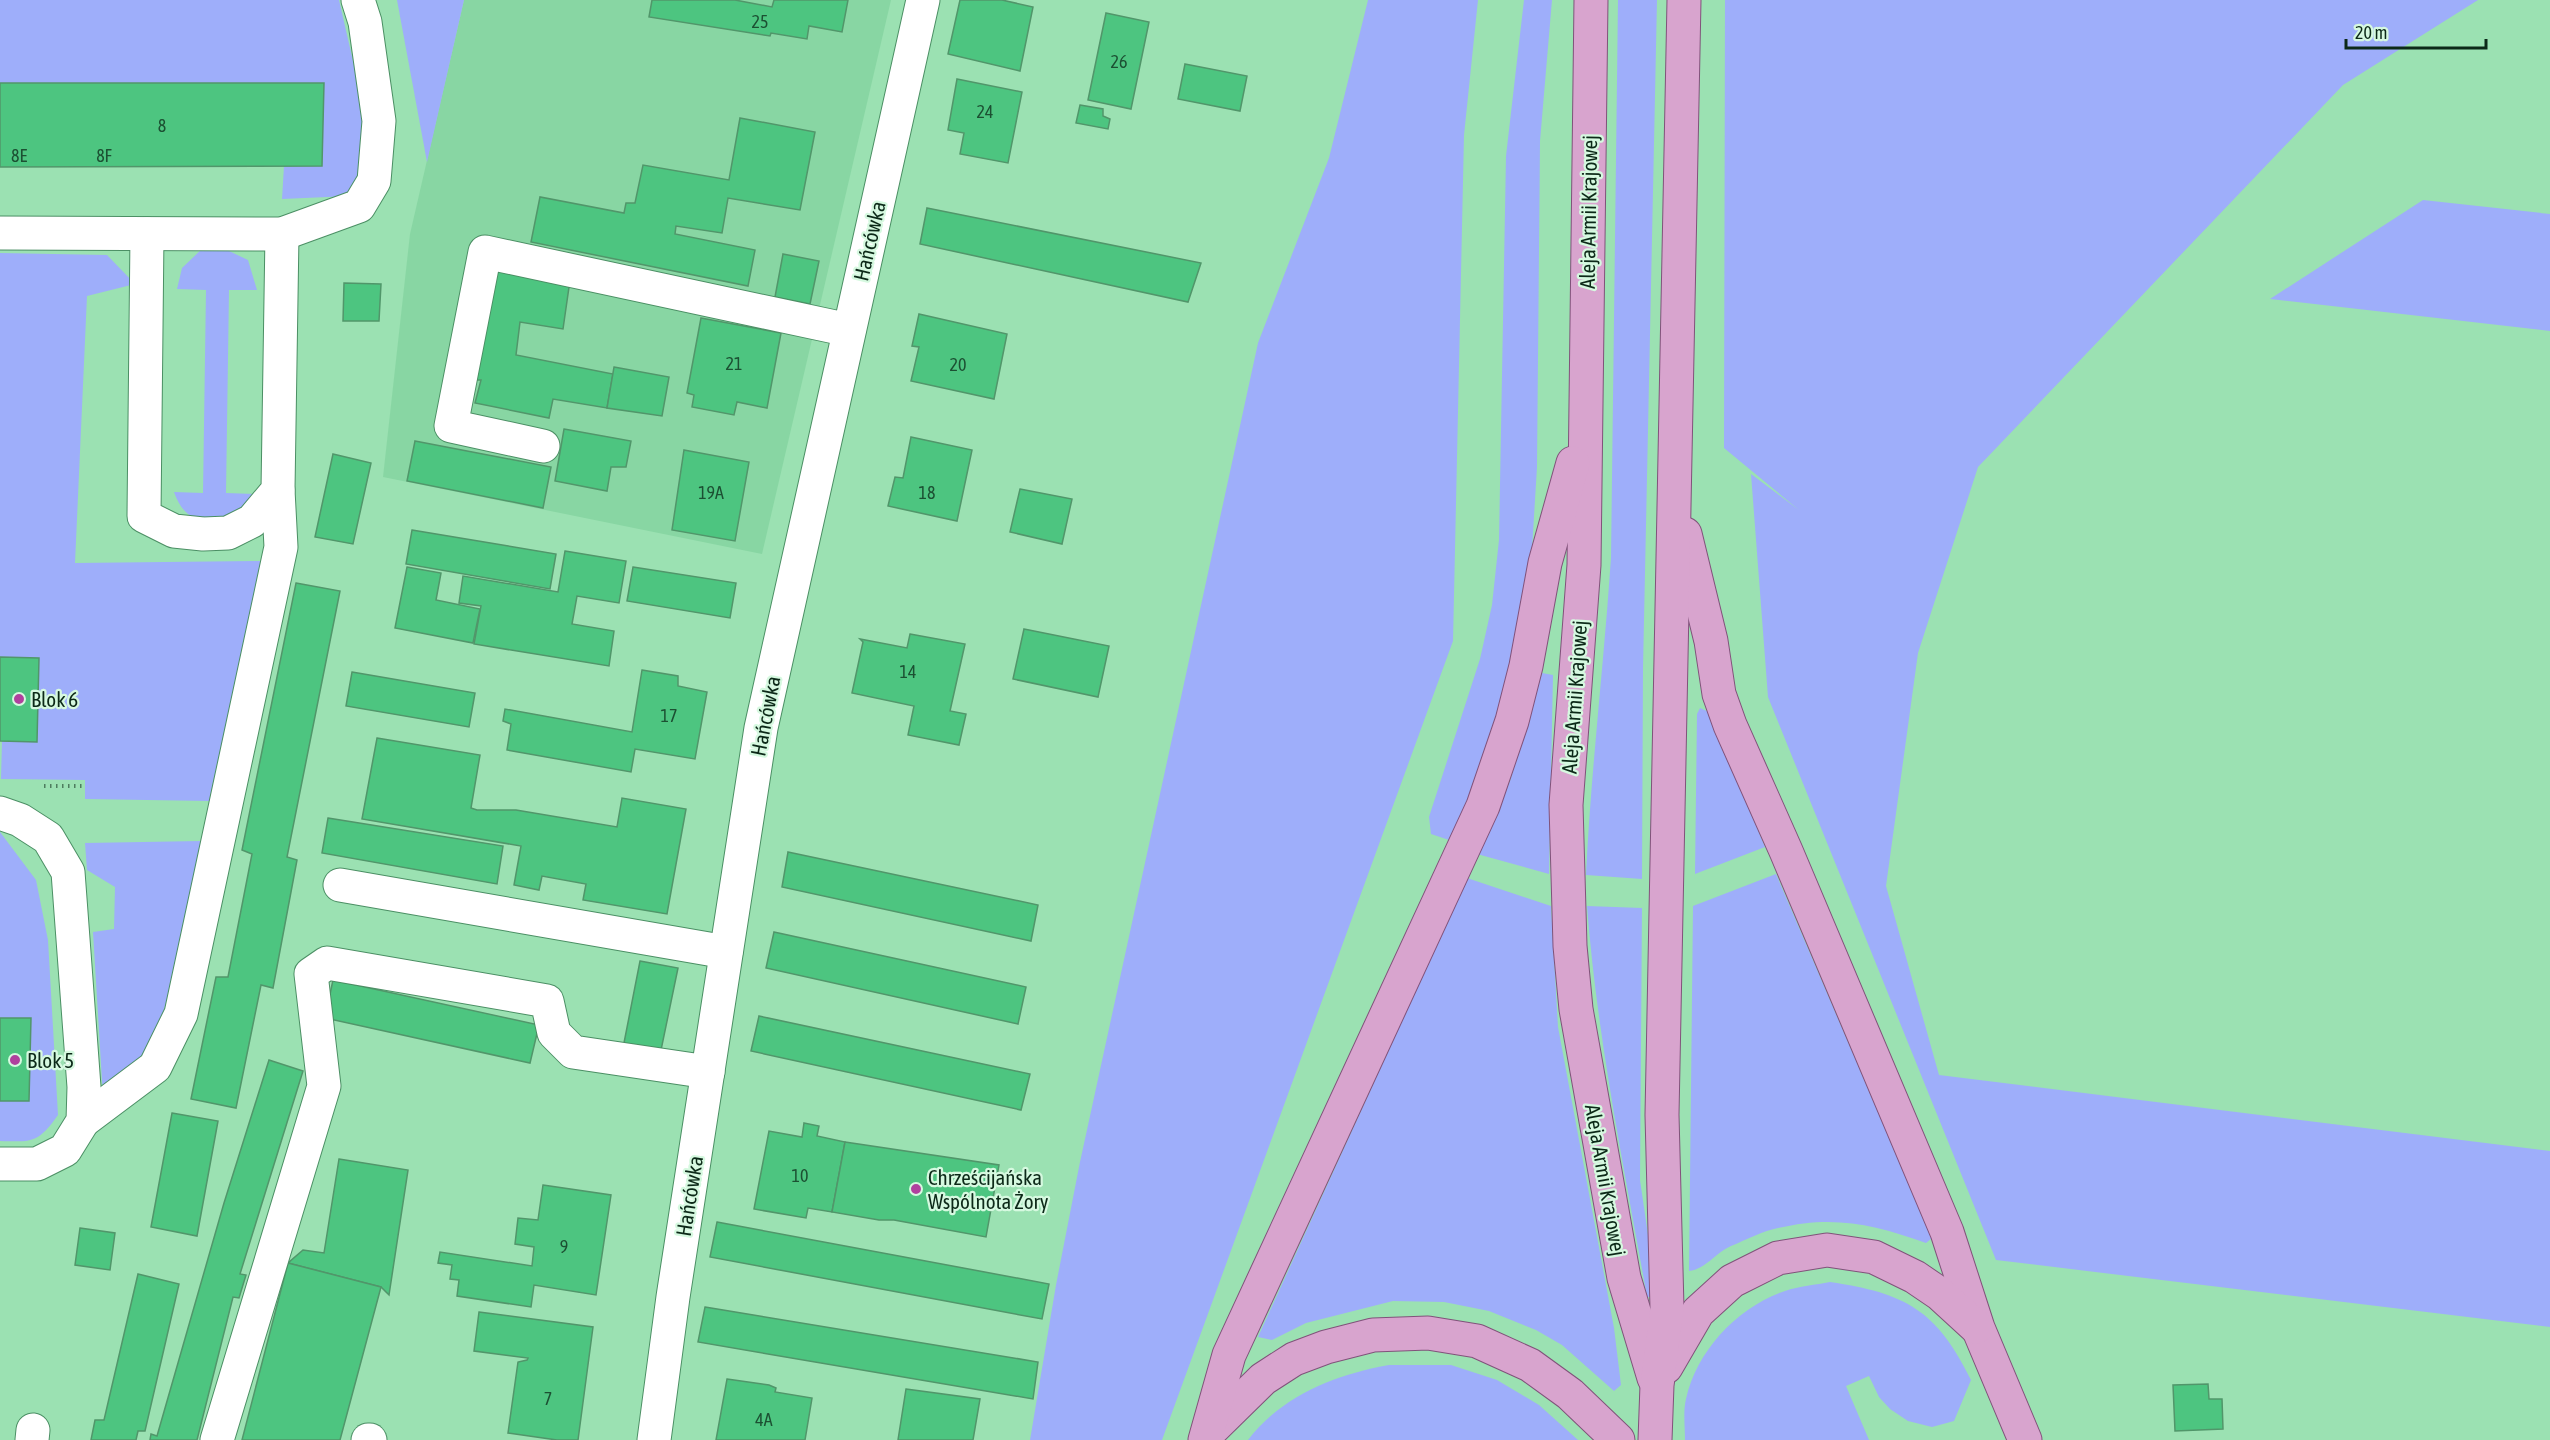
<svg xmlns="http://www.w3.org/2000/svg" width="2550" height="1440" font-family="'Asap Condensed',sans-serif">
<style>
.built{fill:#88d6a3}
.green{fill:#9eaefa}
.building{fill:#4dc580;stroke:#51966a;stroke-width:1.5}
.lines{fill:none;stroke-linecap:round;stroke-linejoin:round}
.minor-casing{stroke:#4b8f64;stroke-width:35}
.major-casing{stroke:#80527a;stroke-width:35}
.path{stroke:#4e7d5f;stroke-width:4;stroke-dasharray:1.5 4.5;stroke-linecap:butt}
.minor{stroke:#fff;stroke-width:33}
.major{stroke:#d8a4ce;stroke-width:33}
.poi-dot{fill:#b0419e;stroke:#d6f9e0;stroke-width:2}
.labels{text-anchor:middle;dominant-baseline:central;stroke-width:4.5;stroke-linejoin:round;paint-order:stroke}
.number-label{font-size:18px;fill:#1c5032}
.street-label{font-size:21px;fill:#0c2918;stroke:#d6f9e0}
.poi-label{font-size:21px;fill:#0c2918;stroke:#d6f9e0;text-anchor:start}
</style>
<rect width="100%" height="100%" fill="#9be1b2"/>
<polygon class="built" points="464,0 891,0 762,554 383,477 410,234"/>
<g class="green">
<polygon points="0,0 339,0 370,135 361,182 350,196 282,199 284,166 322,166 324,83 0,83"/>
<polygon points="397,0 464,0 427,162"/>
<polygon points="1368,0 1478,0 1464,135 1453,641 1162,1440 1030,1440 1056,1285 1080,1162 1258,343 1329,158"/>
<polygon points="1524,0 1552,0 1540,141 1537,467 1530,582 1492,741 1452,841 1431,834 1429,817 1480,659 1492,605 1499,540 1506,156"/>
<path d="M1618 0H1657L1643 668 1642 879 1586 875C1591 769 1604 664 1611 558Z"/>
<polygon points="1725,0 2478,0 2343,85 1978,467 1918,653 1886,886 1939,1075 2550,1151 2550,1327 1996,1260 1768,697 1751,474 1799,510 1724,448"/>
<polygon points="2423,200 2550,214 2550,331 2270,299"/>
<path d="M203 248 229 251 248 260 257 290H229L226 493 254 494 238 517C208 523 186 526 174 492L203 493 206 290 177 289 182 268Z"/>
<polygon points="0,253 107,255 135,284 87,296 75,563 262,561 209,801 85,799 85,780 1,779 2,741 37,741 39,658 0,657"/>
<polygon points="1542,673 1553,675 1549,874 1477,854 1510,781"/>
<polygon points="1700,708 1709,712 1765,847 1695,874 1697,714"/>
<path d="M0 832 36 880 48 940 58 1115C38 1143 33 1142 0 1141V1101H29L31 1019 0 1018Z"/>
<polygon points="201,841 172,981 151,1055 103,1097 93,932 114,929 115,887 87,870 85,843"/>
<path d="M1776 874 1932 1238 1926 1243C1874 1224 1833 1215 1778 1228 1762 1231 1746 1240 1731 1246 1715 1253 1706 1269 1689 1271L1693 906Z"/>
<polygon points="1467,878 1551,906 1558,1027 1614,1328 1621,1385 1614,1391 1562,1345 1536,1330 1489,1311 1444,1302 1393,1301 1306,1323 1272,1340 1258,1337"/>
<path d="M1587 906 1642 908 1640 1180 1657 1297H1647C1624 1167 1597 1037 1587 906Z"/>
<path d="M1830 1282C1905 1293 1937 1310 1971 1380L1954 1421 1932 1427 1908 1421 1890 1409 1879 1397 1869 1376 1846 1386 1869 1440H1685C1685 1427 1683 1411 1686 1399 1697 1350 1738 1307 1785 1291 1799 1286 1816 1285 1830 1282Z"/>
<path d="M1389 1365H1451L1497 1380 1539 1405 1578 1440H1248C1283 1395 1334 1375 1389 1365Z"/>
</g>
<g class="building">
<polygon points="652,0 735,0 772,7 774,0 848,0 842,32 809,26 807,39 771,33 770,36 649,17"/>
<polygon points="960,0 1002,0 1033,7 1020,71 948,54"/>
<polygon points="1106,13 1149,22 1131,109 1088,100"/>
<polygon points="1185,64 1247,76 1240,111 1178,99"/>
<polygon points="957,79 1022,92 1008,163 960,154 964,133 948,130"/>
<polygon points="0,83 324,83 322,166 0,167"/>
<polygon points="1080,105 1103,109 1103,116 1110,119 1108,129 1076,123"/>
<polygon points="740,118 815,132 800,210 728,198 722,233 676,226 675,234 755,250 748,286 531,242 540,197 624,213 626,203 635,203 643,165 729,180"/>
<polygon points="927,208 1201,263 1188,302 920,244"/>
<polygon points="783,254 819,261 810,304 775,297"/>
<polygon points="496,268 570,280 563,329 520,322 516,355 613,374 607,408 553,399 549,418 475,403 481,380 473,380"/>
<polygon points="344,283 381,284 379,321 343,321"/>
<polygon points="919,314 1007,334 994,399 911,381 919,347 912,346"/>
<polygon points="701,318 781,333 767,408 737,402 734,415 692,407 694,395 687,393"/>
<polygon points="614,367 669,377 662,416 607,408"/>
<polygon points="564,429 631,441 626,467 611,467 607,491 555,481"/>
<polygon points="911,437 972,450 957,521 888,506 895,477 903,478"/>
<polygon points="415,441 551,467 543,508 407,481"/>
<polygon points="684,450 749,462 735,541 672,530"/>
<polygon points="333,454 371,463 353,544 315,537"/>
<polygon points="1020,489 1072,499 1062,544 1010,532"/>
<polygon points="412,530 556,554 550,589 406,564"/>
<polygon points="565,551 626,561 619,603 577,596 572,624 614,631 609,666 474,644 481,606 459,603 463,576 558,592"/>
<polygon points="407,567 441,573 436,600 480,609 473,643 395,628"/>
<polygon points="633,567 736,583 730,618 627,601"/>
<polygon points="296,583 340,591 287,857 297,860 273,988 261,985 236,1108 191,1099 216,977 228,977 252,854 242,850"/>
<polygon points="1024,629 1109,646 1098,697 1013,679"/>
<polygon points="910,634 965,644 950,711 966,714 959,745 908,735 914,706 852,693 863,642 860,639 907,648"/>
<polygon points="0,657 39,658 37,742 0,741"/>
<polygon points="642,670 678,676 678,686 707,692 695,759 635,749 631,772 507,750 511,724 503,721 505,709 632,732"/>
<polygon points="352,672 475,693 469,727 346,706"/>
<polygon points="377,738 480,755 471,808 477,810 516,810 617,827 622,798 686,809 667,914 583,900 586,884 542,876 539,890 514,885 521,846 362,819"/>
<polygon points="328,818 503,846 497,884 322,853"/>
<polygon points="788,852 1038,905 1031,941 782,887"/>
<polygon points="774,932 1026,987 1018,1024 766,968"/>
<polygon points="640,961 678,968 660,1055 623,1048"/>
<polygon points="333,980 539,1025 530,1063 325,1018"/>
<polygon points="759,1016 1030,1074 1021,1110 751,1051"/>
<polygon points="0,1018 31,1018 29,1101 0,1101"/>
<polygon points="269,1060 303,1071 240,1274 246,1275 239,1298 233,1297 197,1440 150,1440 151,1434 157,1436 224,1203"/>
<polygon points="172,1113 218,1121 197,1236 151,1227"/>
<polygon points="804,1123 819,1126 817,1136 845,1142 832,1212 808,1208 806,1218 754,1209 769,1131 802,1137"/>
<polygon points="845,1142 999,1165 986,1237 894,1220 879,1220 832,1212"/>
<polygon points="339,1159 408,1170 389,1295 381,1287 288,1263 303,1250 324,1253"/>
<polygon points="543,1185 611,1195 596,1295 534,1285 531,1307 457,1296 459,1280 450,1279 452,1265 438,1263 440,1252 532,1266 534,1247 515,1244 518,1218 538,1220"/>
<polygon points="717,1222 1049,1284 1042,1319 710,1257"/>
<polygon points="80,1228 115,1233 110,1270 75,1265"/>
<polygon points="288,1263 381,1287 340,1440 242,1440"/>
<polygon points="138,1274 179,1284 145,1431 138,1431 136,1440 91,1440 95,1420 104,1420"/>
<polygon points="705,1307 1038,1362 1033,1399 698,1342"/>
<polygon points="479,1312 593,1327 578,1440 557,1440 508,1433 518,1362 527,1360 528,1358 474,1351"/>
<polygon points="727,1379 769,1385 776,1388 775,1392 812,1398 805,1440 716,1440"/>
<polygon points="2208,1384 2209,1399 2222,1399 2223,1429 2175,1431 2173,1385"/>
<polygon points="906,1389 980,1399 973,1440 898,1440"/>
</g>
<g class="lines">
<defs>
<g id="minor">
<polyline points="0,233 282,234 359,206 374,181 379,121 365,22 358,0"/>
<polyline points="147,234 144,516 174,531 203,534 228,533 252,521 278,490 282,234"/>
<polyline points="543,446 451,426 485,252 849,330"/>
<polyline points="0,813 20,820 48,838 68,872 84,1087 83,1121 65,1150 37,1164 0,1164"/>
<polyline points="340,885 726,952"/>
<polyline points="83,1121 155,1067 181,1014 281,547 278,490"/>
<polyline points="32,1440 33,1430"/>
<polyline points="217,1440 324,1086 311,974 327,963 547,1001 554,1033 573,1052 708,1072"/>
<polyline points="368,1440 370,1440"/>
<polyline points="654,1440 673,1297 761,728 923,0"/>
</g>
<g id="major">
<polyline points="1591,0 1584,565 1566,805 1570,946 1576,1009 1624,1278 1654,1378"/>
<polyline points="1685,534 1711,641 1719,694 1730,725 1786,851 1947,1232 1978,1328 2025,1440"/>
<polyline points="1666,1367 1698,1312 1732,1281 1778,1258 1827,1250 1874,1257 1915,1277 1940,1294 1976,1327"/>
<polyline points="1209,1432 1263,1379 1294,1359 1326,1347 1373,1335 1428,1333 1477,1341 1530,1365 1570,1394 1618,1440"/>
<polyline points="1205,1440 1229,1355 1483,806 1512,721 1526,666 1545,563 1573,463"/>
<polyline points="1655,1440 1657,1385 1667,1308 1662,1115 1684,0"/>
</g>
</defs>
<use href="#minor" class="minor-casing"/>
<use href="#major" class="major-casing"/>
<polyline class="path" points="44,786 85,786"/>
<use href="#minor" class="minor"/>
<use href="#major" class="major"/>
</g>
<g class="poi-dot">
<circle cx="19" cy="699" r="6"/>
<circle cx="15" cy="1060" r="6"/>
<circle cx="916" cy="1189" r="6"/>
</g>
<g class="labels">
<g class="number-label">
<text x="760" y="21">25</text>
<text x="1119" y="61">26</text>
<text x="985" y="111">24</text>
<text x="162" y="125">8</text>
<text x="19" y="155">8E</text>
<text x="104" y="155">8F</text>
<text x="734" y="363">21</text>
<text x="958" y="364">20</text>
<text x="711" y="492">19A</text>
<text x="927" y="492">18</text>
<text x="908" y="671">14</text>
<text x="669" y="715">17</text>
<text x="800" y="1175">10</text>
<text x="564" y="1246">9</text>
<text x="548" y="1398">7</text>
<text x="764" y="1419">4A</text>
</g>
<g class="street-label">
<text transform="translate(1588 212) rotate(-89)">Aleja Armii Krajowej</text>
<text transform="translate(869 241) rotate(-77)">Hańcówka</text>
<text transform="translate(1574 697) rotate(-86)">Aleja Armii Krajowej</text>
<text transform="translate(765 716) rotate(-79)">Hańcówka</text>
<text transform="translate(1606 1180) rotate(80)">Aleja Armii Krajowej</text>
<text transform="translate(689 1196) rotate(-81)">Hańcówka</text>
</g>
<g class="poi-label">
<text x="31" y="699">Blok 6</text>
<text x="27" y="1060">Blok 5</text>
<text x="928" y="1177">Chrześcijańska<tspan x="928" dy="24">Wspólnota Żory</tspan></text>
</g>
</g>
<path d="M2346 39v9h140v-9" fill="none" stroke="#0c2918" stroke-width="3"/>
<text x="2355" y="39" font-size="18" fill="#0c2918" stroke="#d6f9e0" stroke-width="4.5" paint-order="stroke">20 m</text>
</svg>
